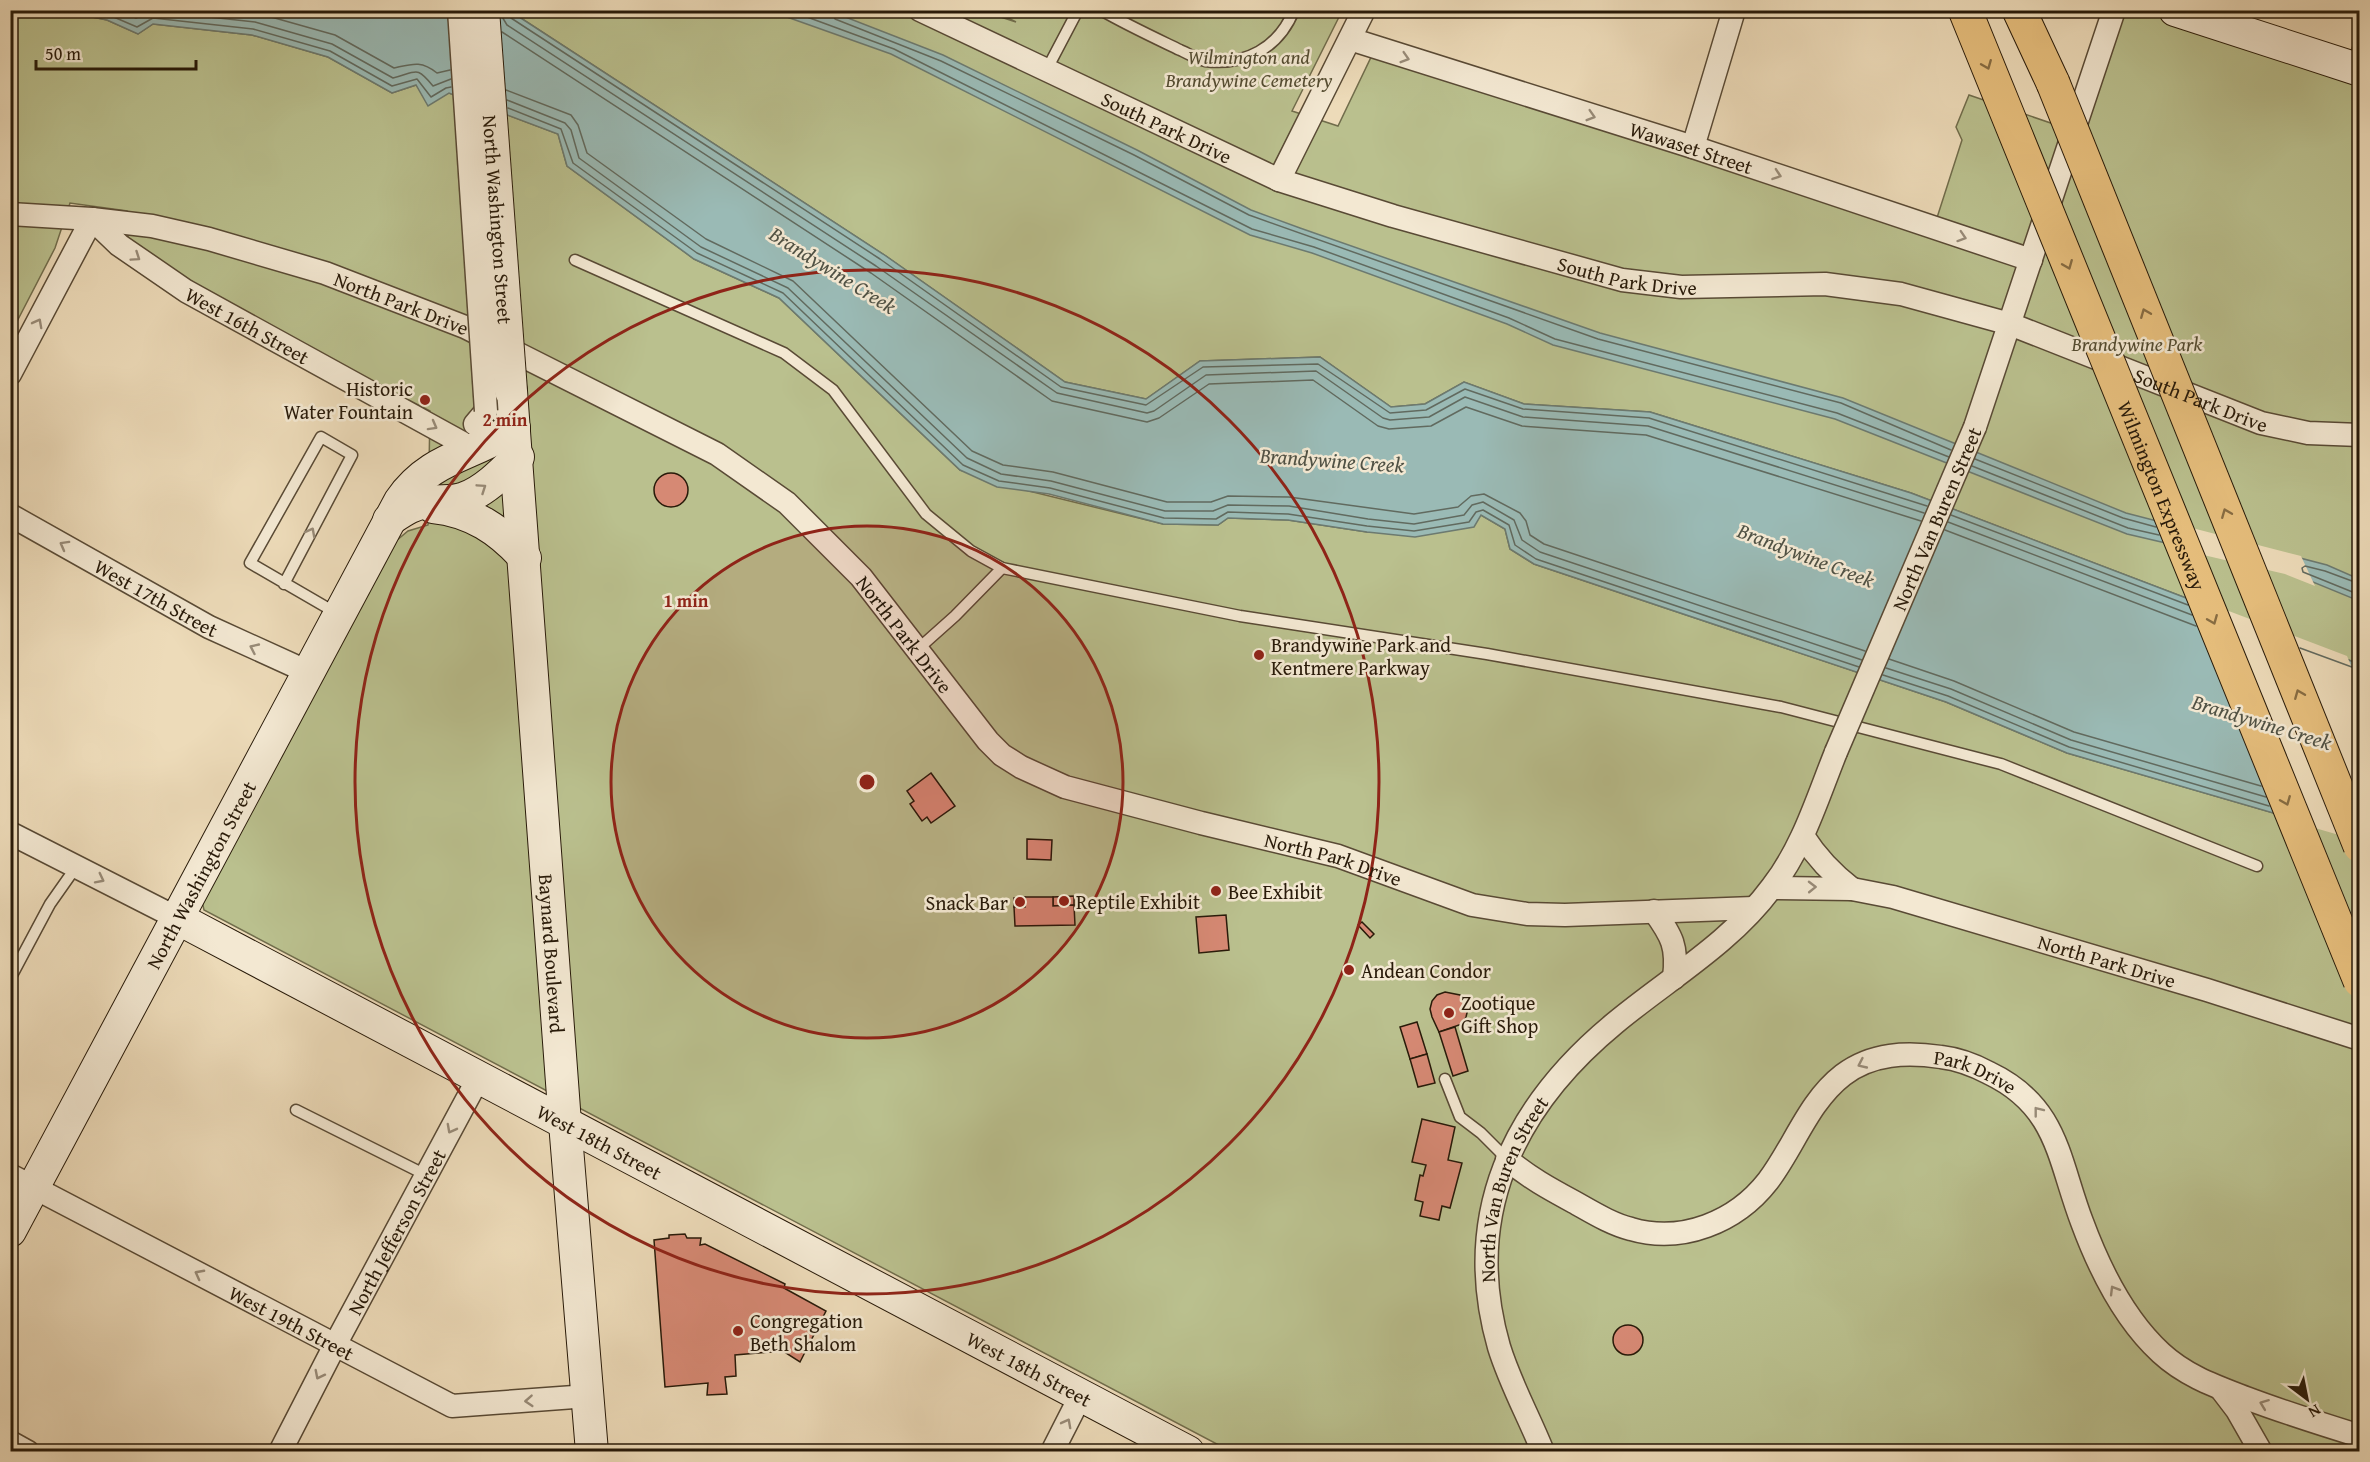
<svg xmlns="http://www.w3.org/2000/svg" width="2370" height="1462" font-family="'Gentium Book Plus',serif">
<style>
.green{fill:#bac08e;stroke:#716d4c;stroke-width:1.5}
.water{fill:#9abab5;stroke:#6c7a70;stroke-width:1.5}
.pier{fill:#eddbb9}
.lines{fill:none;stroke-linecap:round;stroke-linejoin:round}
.shore{stroke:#616a5f;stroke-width:1.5}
.building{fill:#d68974;stroke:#281a09;stroke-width:1.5}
.lane-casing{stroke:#594a35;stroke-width:13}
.street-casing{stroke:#594a35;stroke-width:25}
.secondary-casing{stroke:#281a09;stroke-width:34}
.highway-casing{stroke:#281a09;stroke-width:35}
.lane{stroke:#f3e8d2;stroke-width:10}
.street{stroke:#f3e8d2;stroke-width:22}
.secondary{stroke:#f3e8d2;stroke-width:32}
.highway{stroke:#e6be7c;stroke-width:33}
.street-bridge-casing{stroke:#594a35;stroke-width:25;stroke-linecap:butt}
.secondary-bridge-casing{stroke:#281a09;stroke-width:34;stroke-linecap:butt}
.highway-bridge-casing{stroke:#281a09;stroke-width:35;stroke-linecap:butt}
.street-bridge{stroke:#f3e8d2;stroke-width:22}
.secondary-bridge{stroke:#f3e8d2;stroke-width:32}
.highway-bridge{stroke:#e6be7c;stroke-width:33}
.oneway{stroke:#988b78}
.oneway2{stroke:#876c42}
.ring{fill:none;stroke:#8f2418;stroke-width:3}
.poi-dot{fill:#8f2418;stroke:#f3e8d2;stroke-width:2}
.labels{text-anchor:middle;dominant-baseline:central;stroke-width:5;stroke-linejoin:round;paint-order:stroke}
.park-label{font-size:20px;font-style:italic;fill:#544c31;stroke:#f3e8d2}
.street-label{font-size:20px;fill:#281a09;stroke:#f3e8d2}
.poi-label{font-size:20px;fill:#281a09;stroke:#f3e8d2;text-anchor:start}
.water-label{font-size:21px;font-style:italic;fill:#505245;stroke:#f3e8d2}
.centre{fill:#8f2418;stroke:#f3e8d2;stroke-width:3}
.ring-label{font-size:18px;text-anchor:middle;font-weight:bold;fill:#8f2418;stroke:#f3e8d2;stroke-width:5;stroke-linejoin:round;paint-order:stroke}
</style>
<rect width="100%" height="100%" fill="#eddbb9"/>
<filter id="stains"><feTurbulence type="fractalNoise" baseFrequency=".00333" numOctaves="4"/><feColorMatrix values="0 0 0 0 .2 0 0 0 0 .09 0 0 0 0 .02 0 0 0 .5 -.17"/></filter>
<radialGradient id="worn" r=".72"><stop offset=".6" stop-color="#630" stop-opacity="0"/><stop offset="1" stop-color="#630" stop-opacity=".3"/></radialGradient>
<g class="green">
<polygon points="979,10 1016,22 994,11 1342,11 1292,111 1338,126 1375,49 1934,227 1962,140 1956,127 1969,95 2074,131 2114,11 2175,11 2359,70 2359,664 1911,493 1650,412 1524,404 1464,382 1425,404 1391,407 1320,357 1200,361 1146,399 1065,382 883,254 510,11"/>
<path d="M11 11H63L107 20 138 34 153 24 252 35 328 57 392 93 416 85 449 93 558 134 567 166 694 259 779 298 960 470 1029 491 1163 524 1218 525 1228 518 1288 520 1367 532 1481 515 1505 529 1510 549 1534 564 1946 702 2067 753 2359 838V1451H1230L204 910 202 901 396 541 408 531 428 525 430 411C327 358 221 308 128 238L127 211 70 203 55 248 11 333Z"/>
</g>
<g class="water">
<polygon points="63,11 510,11 883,254 1065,382 1146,399 1200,361 1320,357 1391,407 1425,404 1464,382 1524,404 1650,412 1911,493 2359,664 2359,838 2067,753 1946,702 1534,564 1510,549 1505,529 1481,515 1474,527 1415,537 1367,532 1288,520 1228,518 1218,525 1163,524 1049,494 997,487 960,470 779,298 694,259 567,166 558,134 449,93 428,106 416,85 392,93 328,57 252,35 153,24 138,34 107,20"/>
<polygon points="770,11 830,11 943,55 1137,150 1251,210 1300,228 1600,333 1843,398 2126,513 2327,565 2359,579 2359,601 2286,571 2127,534 1835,419 1553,345 1507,324 1312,253 1250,235 891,54"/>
</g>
<g class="pier">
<polygon points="2169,522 2301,556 2315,586 2285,574 2182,550"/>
<polygon points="2205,602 2347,656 2359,685 2360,841 2294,822"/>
</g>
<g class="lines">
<g class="shore">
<polyline points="90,10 109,15 137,27 153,18 253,29 330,51 392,86 417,79 431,97 446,88 451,87"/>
<path d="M118 10 136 18 154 11 255 22 332 44 393 78C417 72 416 65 433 86L451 79"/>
<path d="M237 10 257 13 335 35 394 68C412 64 421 60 437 73L450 70"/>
<polyline points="508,10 511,18 880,259 1061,387 1146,405 1203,367 1318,364 1390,413 1426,410 1465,389 1523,409 1649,418 1927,506"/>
<polyline points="788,10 894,49 1252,229 1314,247 1509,318 1555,339 1837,413 1949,457"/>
<polyline points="830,10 835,19 941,61 1134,155 1249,215 1598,339 1841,403 1951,450"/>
<polyline points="501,15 507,25 876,266 1057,393 1147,413 1154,411 1206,375 1316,371 1383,418 1390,420 1429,417 1465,397 1523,417 1648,426 1924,513"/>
<polyline points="502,32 871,273 1052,401 1147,422 1159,418 1209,384 1313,380 1378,426 1389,429 1431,426 1466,407 1522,426 1646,435 1921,521"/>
<polyline points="506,90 571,115 578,125 587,153 706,239 793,281 972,451 1003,465 1053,472 1167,502 1211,502 1228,496 1289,497 1414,514 1458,507 1471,496 1484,494 1520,513 1526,521 1530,535 1544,544 1865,651"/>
<polyline points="507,100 565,123 571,130 579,158 701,247 788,288 967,458 1001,474 1051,481 1165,511 1213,511 1228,505 1289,506 1368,519 1414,524 1464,515 1472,505 1483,502 1514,520 1522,540 1540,552 1862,660"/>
<polyline points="508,108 561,129 573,163 697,253 783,293 963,465 999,481 1050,488 1164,518 1216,519 1228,512 1288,514 1367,526 1414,531 1469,522 1476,512 1483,510 1509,525 1515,545 1536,559 1859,667"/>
<polyline points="1975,459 2123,518 2156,527"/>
<polyline points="1972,466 2128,528 2159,535"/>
<polyline points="1951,515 2188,605"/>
<polyline points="1948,522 2192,615"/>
<polyline points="1945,530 2196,626"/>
<polyline points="2360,584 2325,571 2305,566 2302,568 2303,572 2360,595"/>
<polyline points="2300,648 2360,670"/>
<polyline points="1889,659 1954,681 2074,732 2261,786"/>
<polyline points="1886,668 1951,689 2071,740 2266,797"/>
<polyline points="1883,675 1948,696 2069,747 2269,806"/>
</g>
</g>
<g class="building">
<circle cx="671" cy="490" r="17"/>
<polygon points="931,773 955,806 931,823 927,817 922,821 910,804 914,801 907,791"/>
<polygon points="1027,839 1052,840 1051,860 1027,859"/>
<polygon points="1074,896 1074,905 1053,906 1053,897"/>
<polygon points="1025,897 1025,907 1014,907 1014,898"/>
<polygon points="1025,897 1053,897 1053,906 1074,905 1075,925 1015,926 1014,907 1025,907"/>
<polygon points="1226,915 1229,950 1199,953 1196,917"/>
<polygon points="1362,922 1374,934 1370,938 1358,925"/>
<polygon points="1445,992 1460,995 1466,1001 1468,1009 1466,1017 1462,1024 1439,1032 1432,1017 1430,1009 1432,1001 1437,995"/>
<polygon points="1417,1022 1427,1054 1410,1059 1400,1027"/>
<polygon points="1455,1027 1468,1071 1453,1076 1439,1032"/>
<polygon points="1427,1054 1435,1083 1418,1087 1410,1059"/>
<polygon points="1422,1119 1455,1127 1448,1160 1462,1163 1450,1208 1442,1206 1439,1220 1420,1216 1423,1202 1415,1200 1420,1175 1423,1176 1426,1165 1412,1162"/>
<polygon points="685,1234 687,1238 701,1238 700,1245 705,1244 785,1284 784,1288 826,1311 800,1362 783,1351 735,1355 736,1376 725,1377 727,1394 707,1395 708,1383 665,1387 654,1240 669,1238 669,1235"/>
<circle cx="1628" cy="1340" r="15"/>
</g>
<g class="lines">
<defs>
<g id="lane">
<path d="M1101 10C1127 25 1153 37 1180 50 1187 53 1197 59 1205 61 1245 66 1279 48 1294 10"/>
<polyline points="2354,64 2360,41"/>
<polyline points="1047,69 1078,10"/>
<polyline points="575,260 784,353 833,390 926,514 971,551 1002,568 1240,616 1487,654 1781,707 2001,764 2257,866"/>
<polyline points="284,584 352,455 321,437 250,563 338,614"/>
<polyline points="918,649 955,616 1002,568"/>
<polyline points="10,979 50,904 76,867"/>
<polyline points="1445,1079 1460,1117 1481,1133 1507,1159"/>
<polyline points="296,1110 426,1175"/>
</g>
<g id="street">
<path id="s1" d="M920 10 1279 180 1393 216 1622 280 1681 287 1825 284 1901 294 2010 324 2261 423 2308 433 2360 435"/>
<path id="s2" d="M1350 39 1693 147 2031 260"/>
<polyline points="1693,147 1734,10"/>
<polyline points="1279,180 1364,10"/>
<path id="s3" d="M10 214 92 219 152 226 209 239 325 273 465 327 717 454 787 503 861 577 988 741 1002 755 1021 767 1065 787 1201 823 1338 856 1472 905 1527 914 1565 915 1754 908"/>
<path id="s4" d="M92 219 119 245 186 291 475 450"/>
<polyline points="10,374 92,219"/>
<polyline points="475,424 486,411"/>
<polyline points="1975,427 2114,10"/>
<path id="s5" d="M10 515 209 627 308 672"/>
<polyline points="10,833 177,918"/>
<path d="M1803 836C1817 858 1831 873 1852 889"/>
<path id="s6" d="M1772 888 1852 889 1893 897 2207 990 2360 1039"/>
<path d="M1654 911C1672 936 1678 947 1674 978"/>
<path id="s7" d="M1507 1159C1528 1177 1550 1189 1574 1202 1592 1212 1611 1224 1631 1229 1682 1244 1736 1222 1768 1181 1794 1147 1808 1102 1843 1075 1872 1053 1907 1052 1941 1057 1958 1059 1974 1065 1989 1073 2058 1106 2058 1159 2082 1222 2099 1268 2124 1319 2161 1353 2186 1376 2215 1386 2246 1398 2283 1412 2321 1424 2360 1436"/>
<path id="s8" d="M10 1175 452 1406 588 1396"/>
<polyline points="2221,1389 2237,1410 2261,1452"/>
<polyline points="10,1442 28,1452"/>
<path id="s9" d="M280 1452 335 1345 479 1077"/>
<polyline points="1052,1452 1081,1395"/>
<path id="s10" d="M1543 1452C1529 1417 1510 1383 1499 1347 1461 1215 1513 1107 1615 1023 1668 979 1731 943 1772 887 1803 847 1817 799 1836 752"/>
</g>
<g id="secondary">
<polyline points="2175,10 2360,70"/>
<path id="s11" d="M511 391 565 1123 592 1452"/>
<path d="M433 507C472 511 500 530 525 558"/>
<path d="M389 520C401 512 413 503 428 502 440 500 453 503 465 498 486 490 503 472 518 457"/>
<path id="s12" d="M177 918 1188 1452"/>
<path id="s13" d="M10 1231 400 501C430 457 472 456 514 428"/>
</g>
<polyline id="highway" points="2019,10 2053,83"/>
</defs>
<use href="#lane" class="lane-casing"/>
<use href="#street" class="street-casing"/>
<use href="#secondary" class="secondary-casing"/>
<use href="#highway" class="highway-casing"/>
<use href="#lane" class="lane"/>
<use href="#street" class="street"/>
<use href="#secondary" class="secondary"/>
<use href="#highway" class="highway"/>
<defs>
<g id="street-bridge">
<polyline points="459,10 486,411"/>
<path id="s14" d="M1836 752 1975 427"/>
</g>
<g id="secondary-bridge">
<path id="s15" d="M483 10 511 391"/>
</g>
<g id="highway-bridge">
<path id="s16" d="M1965 10 2360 981"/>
<polyline points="2053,83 2360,846"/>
</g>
</defs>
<use href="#street-bridge" class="street-bridge-casing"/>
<use href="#secondary-bridge" class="secondary-bridge-casing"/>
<use href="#highway-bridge" class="highway-bridge-casing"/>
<use href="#street-bridge" class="street-bridge"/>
<use href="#secondary-bridge" class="secondary-bridge"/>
<use href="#highway-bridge" class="highway-bridge"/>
</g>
<defs><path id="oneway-chevron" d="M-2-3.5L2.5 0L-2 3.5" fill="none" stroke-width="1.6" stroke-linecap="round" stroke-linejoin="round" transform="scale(1.5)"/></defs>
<g class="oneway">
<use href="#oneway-chevron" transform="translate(1405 58) rotate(17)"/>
<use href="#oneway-chevron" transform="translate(1591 116) rotate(17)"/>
<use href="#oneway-chevron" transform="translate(1777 175) rotate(19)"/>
<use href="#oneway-chevron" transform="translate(1962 237) rotate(18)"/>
<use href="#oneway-chevron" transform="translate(136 257) rotate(34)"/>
<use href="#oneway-chevron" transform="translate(38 323) rotate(-62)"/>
<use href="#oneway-chevron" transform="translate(433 426) rotate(29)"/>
<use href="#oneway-chevron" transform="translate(482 488) rotate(-34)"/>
<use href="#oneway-chevron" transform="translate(311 532) rotate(-62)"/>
<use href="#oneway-chevron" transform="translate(64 545) rotate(-151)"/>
<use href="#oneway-chevron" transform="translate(254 648) rotate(-155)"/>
<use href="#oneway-chevron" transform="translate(100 879) rotate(27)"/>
<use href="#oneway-chevron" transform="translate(1812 887) rotate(-1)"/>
<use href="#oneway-chevron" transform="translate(1862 1064) rotate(155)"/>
<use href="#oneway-chevron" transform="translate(2038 1111) rotate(-128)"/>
<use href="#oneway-chevron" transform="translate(451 1129) rotate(118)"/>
<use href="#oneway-chevron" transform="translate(199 1274) rotate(-152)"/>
<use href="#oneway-chevron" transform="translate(2114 1290) rotate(-121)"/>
<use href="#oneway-chevron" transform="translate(319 1375) rotate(117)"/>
<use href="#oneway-chevron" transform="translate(529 1401) rotate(176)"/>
<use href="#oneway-chevron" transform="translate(2264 1404) rotate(-159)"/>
<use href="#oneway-chevron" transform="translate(1067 1423) rotate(-62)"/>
</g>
<g class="oneway2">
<use href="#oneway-chevron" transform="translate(1987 65) rotate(68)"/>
<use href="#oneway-chevron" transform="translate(2068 265) rotate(68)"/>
<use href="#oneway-chevron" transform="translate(2145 313) rotate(-112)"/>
<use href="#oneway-chevron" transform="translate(2226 513) rotate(-112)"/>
<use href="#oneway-chevron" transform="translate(2213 620) rotate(68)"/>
<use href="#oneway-chevron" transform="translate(2299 694) rotate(-112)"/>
<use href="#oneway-chevron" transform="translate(2286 801) rotate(68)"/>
</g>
<circle cx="867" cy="782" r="256" fill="#8f2418" fill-opacity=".12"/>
<g class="ring">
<circle cx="867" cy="782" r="256"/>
<circle cx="867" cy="782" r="512"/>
</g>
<g class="poi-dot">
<circle cx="425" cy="400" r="6"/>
<circle cx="1259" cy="655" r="6"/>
<circle cx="1216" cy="891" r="6"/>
<circle cx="1064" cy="901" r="6"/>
<circle cx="1020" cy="902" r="6"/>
<circle cx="1349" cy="970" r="6"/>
<circle cx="1449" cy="1013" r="6"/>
<circle cx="738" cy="1331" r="6"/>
</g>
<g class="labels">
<g class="park-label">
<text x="1249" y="56">Wilmington and<tspan x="1249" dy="23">Brandywine Cemetery</tspan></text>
<text x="2137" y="343">Brandywine Park</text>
</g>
<g class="street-label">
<text stroke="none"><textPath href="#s1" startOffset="273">South Park Drive</textPath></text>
<text stroke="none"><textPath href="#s2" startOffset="358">Wawaset Street</textPath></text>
<text stroke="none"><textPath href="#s15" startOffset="210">North Washington Street</textPath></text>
<text stroke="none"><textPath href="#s1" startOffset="759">South Park Drive</textPath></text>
<text stroke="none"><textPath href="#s3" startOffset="404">North Park Drive</textPath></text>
<text stroke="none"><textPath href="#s4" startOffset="189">West 16th Street</textPath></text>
<text stroke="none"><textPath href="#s1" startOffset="1353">South Park Drive</textPath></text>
<text stroke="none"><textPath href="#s16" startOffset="524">Wilmington Expressway</textPath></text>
<text stroke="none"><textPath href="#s14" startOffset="254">North Van Buren Street</textPath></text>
<text stroke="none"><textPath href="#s5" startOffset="168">West 17th Street</textPath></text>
<text stroke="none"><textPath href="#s3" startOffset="1016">North Park Drive</textPath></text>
<text stroke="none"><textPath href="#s3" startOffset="1520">North Park Drive</textPath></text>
<text stroke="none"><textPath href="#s13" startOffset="404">North Washington Street</textPath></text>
<text stroke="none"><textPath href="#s11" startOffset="564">Baynard Boulevard</textPath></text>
<text stroke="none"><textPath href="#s6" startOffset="345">North Park Drive</textPath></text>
<text stroke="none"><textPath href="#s7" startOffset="567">Park Drive</textPath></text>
<text stroke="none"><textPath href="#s12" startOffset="478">West 18th Street</textPath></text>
<text stroke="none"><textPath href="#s10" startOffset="278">North Van Buren Street</textPath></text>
<text stroke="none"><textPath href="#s9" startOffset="249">North Jefferson Street</textPath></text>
<text stroke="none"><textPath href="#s8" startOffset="318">West 19th Street</textPath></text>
<text stroke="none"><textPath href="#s12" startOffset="964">West 18th Street</textPath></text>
</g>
<g class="poi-label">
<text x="413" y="388" text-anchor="end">Historic<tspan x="413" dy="23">Water Fountain</tspan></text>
<text x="1271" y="644">Brandywine Park and<tspan x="1271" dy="23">Kentmere Parkway</tspan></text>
<text x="1228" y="891">Bee Exhibit</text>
<text x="1076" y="901">Reptile Exhibit</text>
<text x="1008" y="902" text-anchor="end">Snack Bar</text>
<text x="1361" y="970">Andean Condor</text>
<text x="1461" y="1002">Zootique<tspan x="1461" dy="23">Gift Shop</tspan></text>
<text x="750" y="1320">Congregation<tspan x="750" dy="23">Beth Shalom</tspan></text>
</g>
<g class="water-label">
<text transform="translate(833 270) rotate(32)">Brandywine Creek</text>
<text transform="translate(1332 460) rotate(4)">Brandywine Creek</text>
<text transform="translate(1806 555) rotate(21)">Brandywine Creek</text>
<text transform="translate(2262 722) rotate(17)">Brandywine Creek</text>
</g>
</g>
<circle cx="867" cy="782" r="9" class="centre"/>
<g class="ring-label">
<text x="505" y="426">2 min</text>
<text x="686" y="607">1 min</text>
</g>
<rect width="2370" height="1462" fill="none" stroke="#eddbb9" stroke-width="36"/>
<rect x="12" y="12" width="2346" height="1438" fill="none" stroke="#281a09" stroke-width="3"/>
<rect x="18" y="18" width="2334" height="1426" fill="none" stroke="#281a09" stroke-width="1.5"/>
<g transform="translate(2307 1399) rotate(148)" stroke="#f3e8d2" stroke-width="4.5" paint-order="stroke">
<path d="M0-4.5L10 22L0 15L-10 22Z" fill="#281a09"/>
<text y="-9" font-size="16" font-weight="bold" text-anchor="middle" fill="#281a09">N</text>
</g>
<path d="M36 60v9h160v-9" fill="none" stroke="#281a09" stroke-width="3"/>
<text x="45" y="60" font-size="18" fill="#281a09" stroke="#f3e8d2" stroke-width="4.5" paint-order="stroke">50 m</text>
<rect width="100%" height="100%" filter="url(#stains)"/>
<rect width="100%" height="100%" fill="url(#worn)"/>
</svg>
